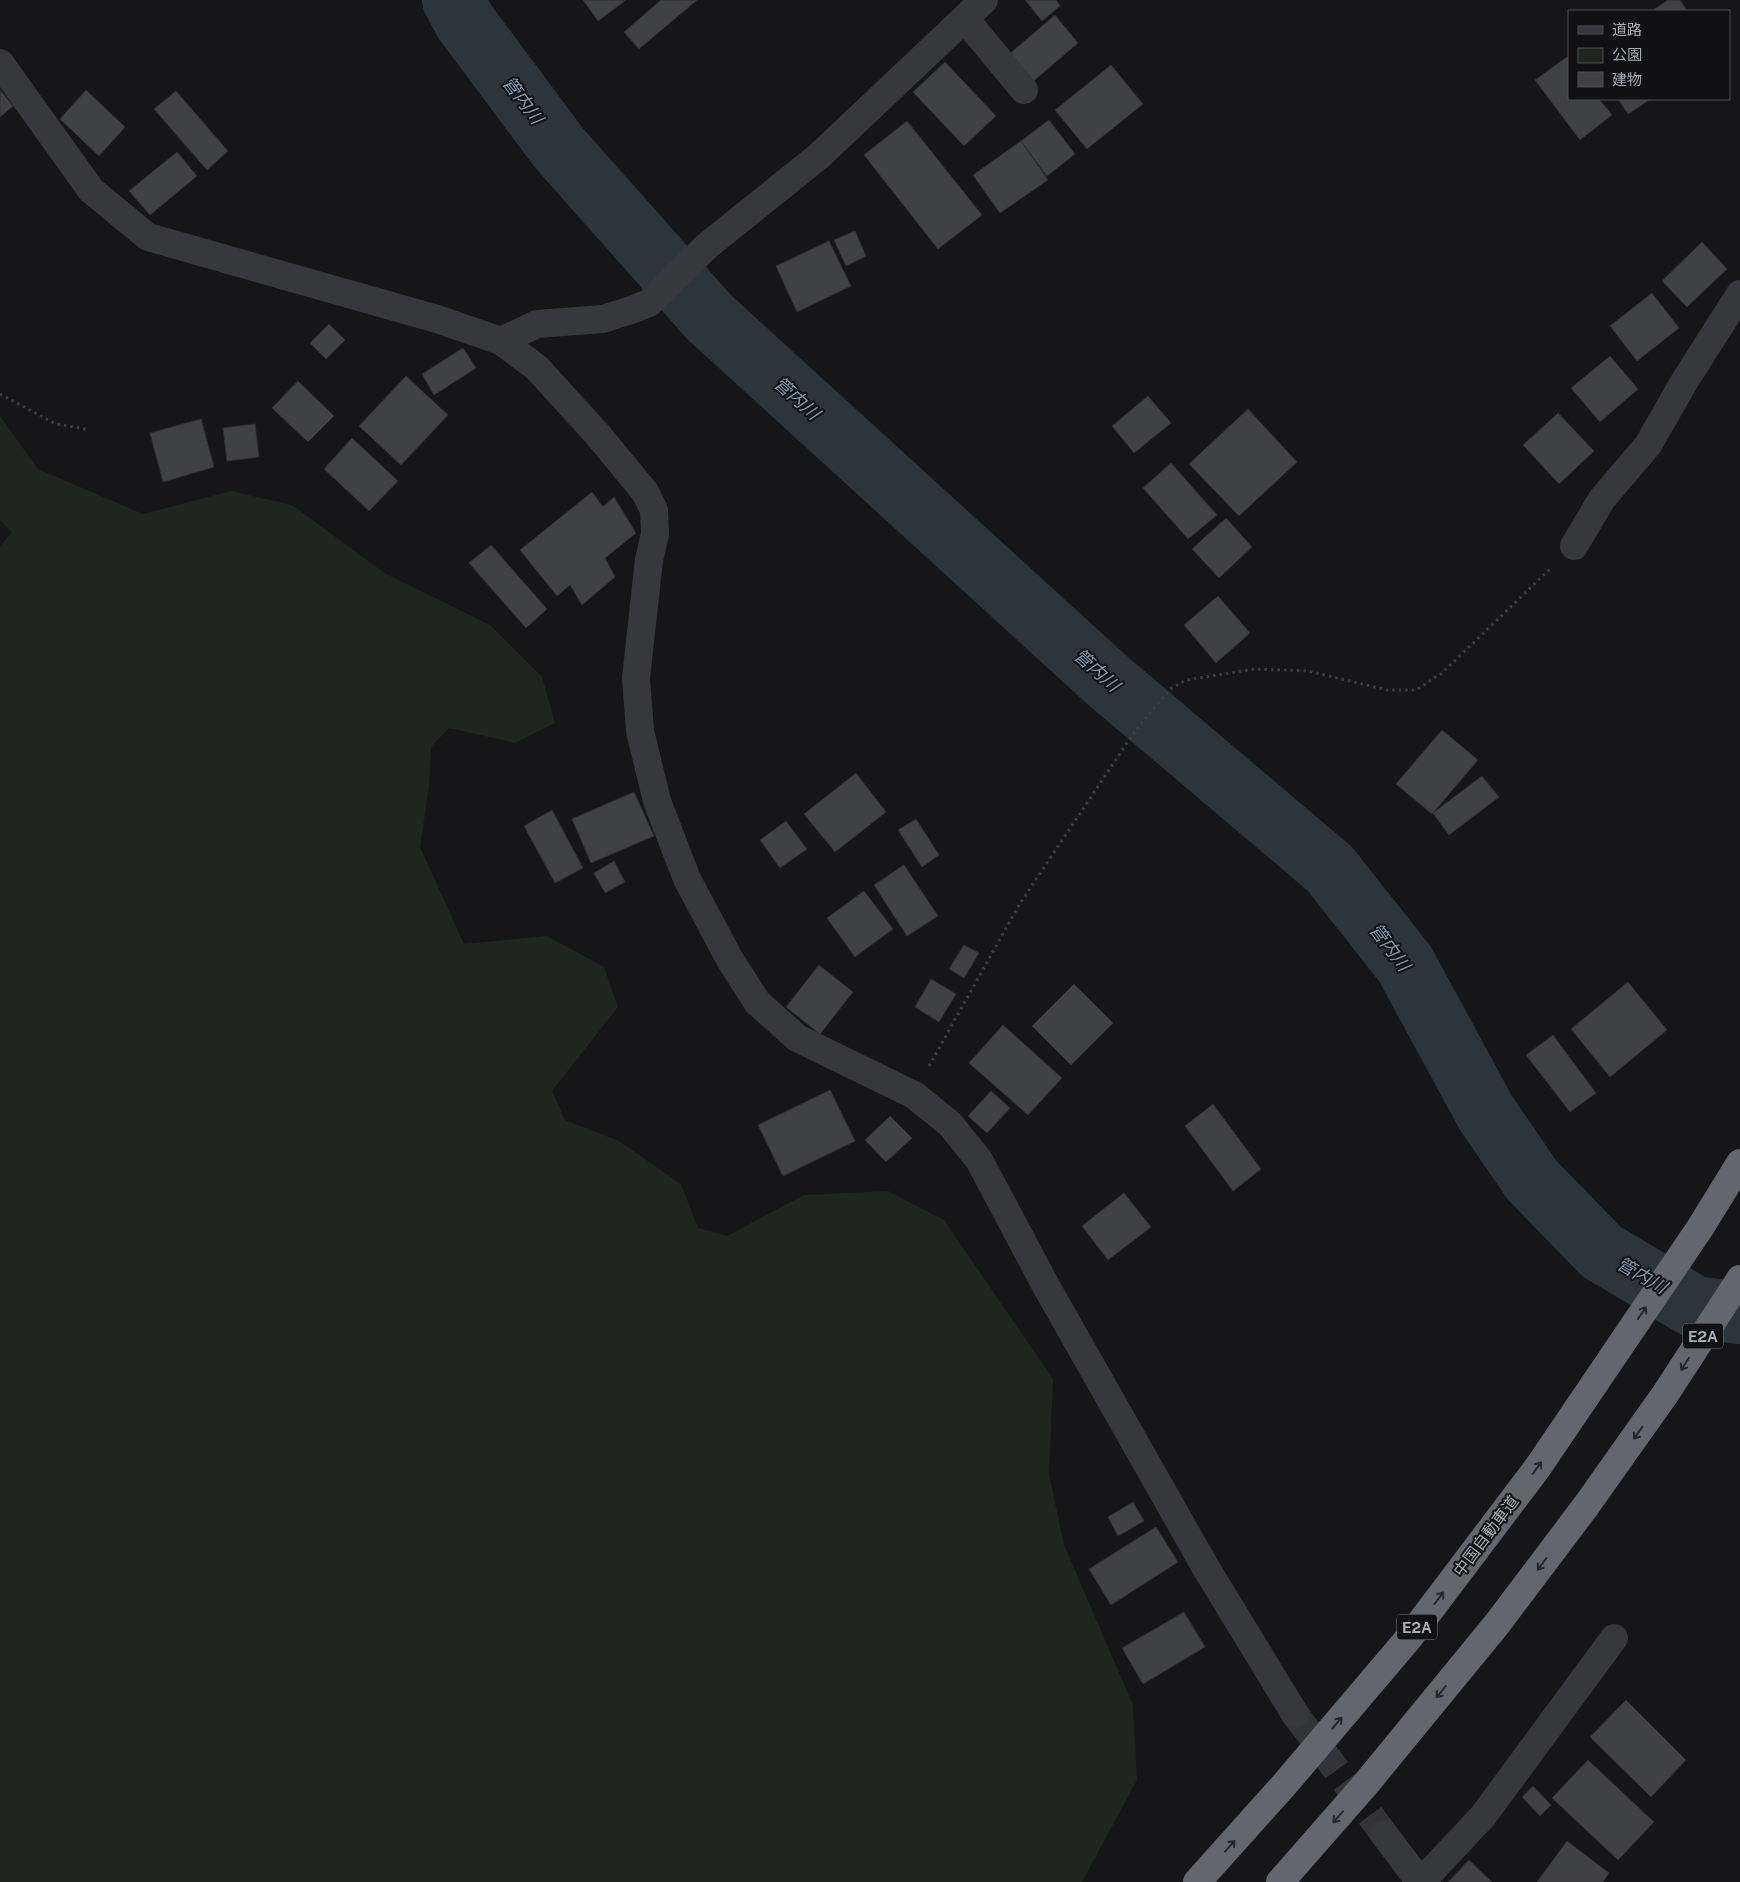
<svg xmlns="http://www.w3.org/2000/svg" width="1740" height="1882" font-family="'Public Sans','Noto Sans JP',sans-serif">
<style>
.green{fill:#1e261f}
.lines{fill:none;stroke-linecap:round;stroke-linejoin:round}
.river{stroke:#2c353c;stroke-width:62}
.building{fill:#404145;stroke:#303034}
.minor-tunnel{stroke:#333438;stroke-width:28;stroke-dasharray:28 14;stroke-linecap:butt}
.path{stroke:#3d3f44;stroke-width:3;stroke-dasharray:2.5 4;stroke-linecap:butt}
.minor{stroke:#37383d;stroke-width:28}
.motorway{stroke:#63666e;stroke-width:28}
.oneway{stroke:#26262a}
.labels{text-anchor:middle;dominant-baseline:central;stroke-width:4;stroke-linejoin:round;paint-order:stroke}
.shield{fill:#111113;stroke:#7b7e86;stroke-width:1}
.shield-label{font-size:15px;font-weight:bold;fill:#a8adb8}
.street-label{font-size:16px;fill:#a8adb8;stroke:#111113}
.water-label{font-size:18px;font-style:italic;fill:#7f9bb3;stroke:#111113}
</style>
<rect width="100%" height="100%" fill="#161618"/>
<polygon class="green" points="0,416 38,469 143,514 231,491 292,505 386,574 490,625 542,677 555,723 515,743 449,728 431,747 429,787 420,847 464,944 547,936 604,967 618,1007 552,1091 565,1120 619,1141 681,1184 698,1228 727,1236 804,1195 888,1191 944,1220 1053,1379 1049,1474 1064,1545 1133,1705 1137,1780 1082,1882 0,1882 0,546 12,532 0,520"/>
<g class="lines">
<polyline class="river" points="453,0 465,22 559,148 709,317 1107,680 1330,869 1405,964 1486,1113 1532,1180 1602,1252 1695,1307 1740,1313"/>
</g>
<g class="building">
<polygon points="583,0 626,0 598,21"/>
<polygon points="661,0 697,0 639,49 624,32"/>
<polygon points="1025,0 1056,0 1060,6 1042,21"/>
<polygon points="1668,0 1680,0 1687,11 1652,11"/>
<polygon points="1055,15 1078,43 1030,84 1007,56"/>
<polygon points="1567,57 1569,59 1569,99 1599,99 1612,115 1580,140 1535,80"/>
<polygon points="945,62 996,116 964,146 913,92"/>
<polygon points="1111,65 1143,104 1087,149 1055,110"/>
<polygon points="0,90 13,106 0,117"/>
<polygon points="86,90 125,127 99,156 60,119"/>
<polygon points="176,91 228,151 207,170 154,109"/>
<polygon points="1618,99 1651,99 1628,114"/>
<polygon points="1049,120 1075,154 1047,176 1021,141"/>
<polygon points="907,121 982,215 938,249 864,155"/>
<polygon points="1021,141 1048,180 1000,213 973,175"/>
<polygon points="177,152 197,176 150,215 129,191"/>
<polygon points="855,231 866,256 846,266 834,240"/>
<polygon points="829,241 851,286 797,312 776,266"/>
<polygon points="1702,242 1727,269 1687,307 1662,281"/>
<polygon points="1652,293 1679,328 1637,361 1610,326"/>
<polygon points="329,324 345,340 326,359 310,343"/>
<polygon points="463,348 476,368 434,395 422,374"/>
<polygon points="1610,356 1638,389 1600,422 1571,388"/>
<polygon points="406,376 448,415 401,465 359,426"/>
<polygon points="298,381 334,416 308,442 272,408"/>
<polygon points="1148,396 1171,423 1134,453 1112,426"/>
<polygon points="1248,409 1297,462 1239,516 1189,464"/>
<polygon points="1558,413 1594,451 1559,484 1523,445"/>
<polygon points="201,419 214,467 163,482 150,433"/>
<polygon points="255,424 259,457 227,461 223,428"/>
<polygon points="352,438 398,481 369,511 324,469"/>
<polygon points="1171,463 1217,515 1188,539 1143,488"/>
<polygon points="592,492 603,507 614,497 636,533 605,558 615,577 582,605 570,585 557,596 520,550"/>
<polygon points="1226,518 1252,547 1219,578 1192,549"/>
<polygon points="491,545 547,609 526,628 469,563"/>
<polygon points="1218,596 1250,633 1216,663 1184,625"/>
<polygon points="1442,730 1478,760 1432,814 1396,784"/>
<polygon points="856,773 886,812 835,852 804,814"/>
<polygon points="1482,776 1499,797 1449,835 1433,813"/>
<polygon points="634,792 654,836 591,863 572,819"/>
<polygon points="552,810 583,868 555,883 524,826"/>
<polygon points="916,819 939,855 922,867 898,830"/>
<polygon points="786,821 807,849 780,868 760,840"/>
<polygon points="614,861 625,882 605,893 594,873"/>
<polygon points="904,865 938,916 907,936 874,885"/>
<polygon points="864,891 893,929 855,957 827,918"/>
<polygon points="964,945 979,953 964,978 949,969"/>
<polygon points="819,965 853,992 820,1034 786,1007"/>
<polygon points="931,979 956,994 939,1022 915,1007"/>
<polygon points="1628,982 1667,1030 1610,1077 1571,1029"/>
<polygon points="1074,984 1113,1023 1071,1065 1032,1026"/>
<polygon points="1003,1025 1062,1078 1028,1115 969,1063"/>
<polygon points="1553,1035 1596,1093 1570,1112 1526,1055"/>
<polygon points="830,1090 855,1141 783,1176 758,1125"/>
<polygon points="991,1091 1010,1108 987,1133 968,1116"/>
<polygon points="1213,1104 1261,1169 1233,1191 1185,1126"/>
<polygon points="890,1116 912,1138 886,1162 865,1140"/>
<polygon points="1124,1193 1151,1227 1108,1260 1082,1226"/>
<polygon points="1133,1502 1144,1521 1118,1536 1108,1517"/>
<polygon points="1156,1527 1178,1562 1111,1605 1089,1569"/>
<polygon points="1184,1612 1205,1647 1143,1684 1122,1648"/>
<polygon points="1626,1700 1686,1760 1651,1797 1590,1737"/>
<polygon points="1588,1760 1654,1822 1618,1860 1552,1798"/>
<polygon points="1533,1786 1551,1805 1540,1816 1522,1797"/>
<polygon points="1567,1841 1609,1873 1603,1882 1537,1882"/>
<polygon points="1469,1860 1492,1882 1448,1882"/>
</g>
<g class="lines">
<polyline class="minor-tunnel" points="1295,1714 1384,1834"/>
<g class="path">
<polyline points="0,394 56,424 86,429"/>
<polyline points="929,1066 1019,905 1135,731 1170,689 1186,680 1254,669 1308,671 1387,690 1416,690 1442,673 1552,567"/>
</g>
<g class="minor">
<polyline points="965,19 1024,90"/>
<polyline points="0,63 91,190 148,237 437,319 501,341 537,368 598,435 645,492 654,510 655,534 649,560 636,678 640,731 657,801 687,879 729,958 757,1002 797,1038 914,1095 950,1124 979,1160 1046,1286 1206,1568 1295,1714"/>
<polyline points="501,341 537,324 603,319 634,309 649,303 707,246 819,156 984,0"/>
<polyline points="1574,546 1602,499 1648,445 1684,382 1740,294"/>
<polyline points="1384,1834 1420,1882"/>
<polyline points="1421,1882 1483,1816 1614,1638"/>
</g>
<g class="motorway">
<polyline points="1197,1882 1284,1785 1408,1639 1538,1467 1700,1228 1740,1163"/>
<polyline points="1280,1882 1365,1785 1497,1624 1586,1506 1666,1393 1740,1279"/>
</g>
</g>
<defs><path id="oneway-shaft" d="M-6 0H5M1.5-3L5.5 0L1.5 3" fill="none" stroke-width="1.6" stroke-linecap="round" stroke-linejoin="round" transform="scale(1.25)"/></defs>
<g class="oneway">
<use href="#oneway-shaft" transform="translate(1642 1313) rotate(-56)"/>
<use href="#oneway-shaft" transform="translate(1685 1364) rotate(123)"/>
<use href="#oneway-shaft" transform="translate(1638 1433) rotate(125)"/>
<use href="#oneway-shaft" transform="translate(1537 1468) rotate(-54)"/>
<use href="#oneway-shaft" transform="translate(1542 1564) rotate(127)"/>
<use href="#oneway-shaft" transform="translate(1439 1598) rotate(-53)"/>
<use href="#oneway-shaft" transform="translate(1441 1692) rotate(129)"/>
<use href="#oneway-shaft" transform="translate(1337 1723) rotate(-50)"/>
<use href="#oneway-shaft" transform="translate(1338 1817) rotate(131)"/>
<use href="#oneway-shaft" transform="translate(1230 1846) rotate(-48)"/>
</g>
<g class="labels">
<g class="shield">
<rect x="1683" y="1323.5" width="40" height="25" rx="4"/>
<rect x="1397" y="1614.5" width="40" height="25" rx="4"/>
</g>
<g class="shield-label">
<text x="1703" y="1336">E2A</text>
<text x="1417" y="1627">E2A</text>
</g>
<g class="street-label">
<text transform="translate(1486 1536) rotate(-53)">中国自動車道</text>
</g>
<g class="water-label">
<text transform="translate(523 100) rotate(53)">管内川</text>
<text transform="translate(797 398) rotate(42)">管内川</text>
<text transform="translate(1097 670) rotate(42)">管内川</text>
<text transform="translate(1390 947) rotate(53)">管内川</text>
<text transform="translate(1642 1275) rotate(30)">管内川</text>
</g>
</g>
<rect x="1568" y="10" width="162" height="90" fill="#111113" stroke="#4d4f55"/>
<rect x="1578" y="26" width="25" height="8" fill="#37383d" stroke="#4d4f55"/>
<text x="1612" y="35" font-size="15" fill="#a8adb8">道路</text>
<rect x="1578" y="48" width="25" height="15" fill="#1e261f" stroke="#4d4f55"/>
<text x="1612" y="60" font-size="15" fill="#a8adb8">公園</text>
<rect x="1578" y="72" width="25" height="15" fill="#404145" stroke="#4d4f55"/>
<text x="1612" y="85" font-size="15" fill="#a8adb8">建物</text>
</svg>
